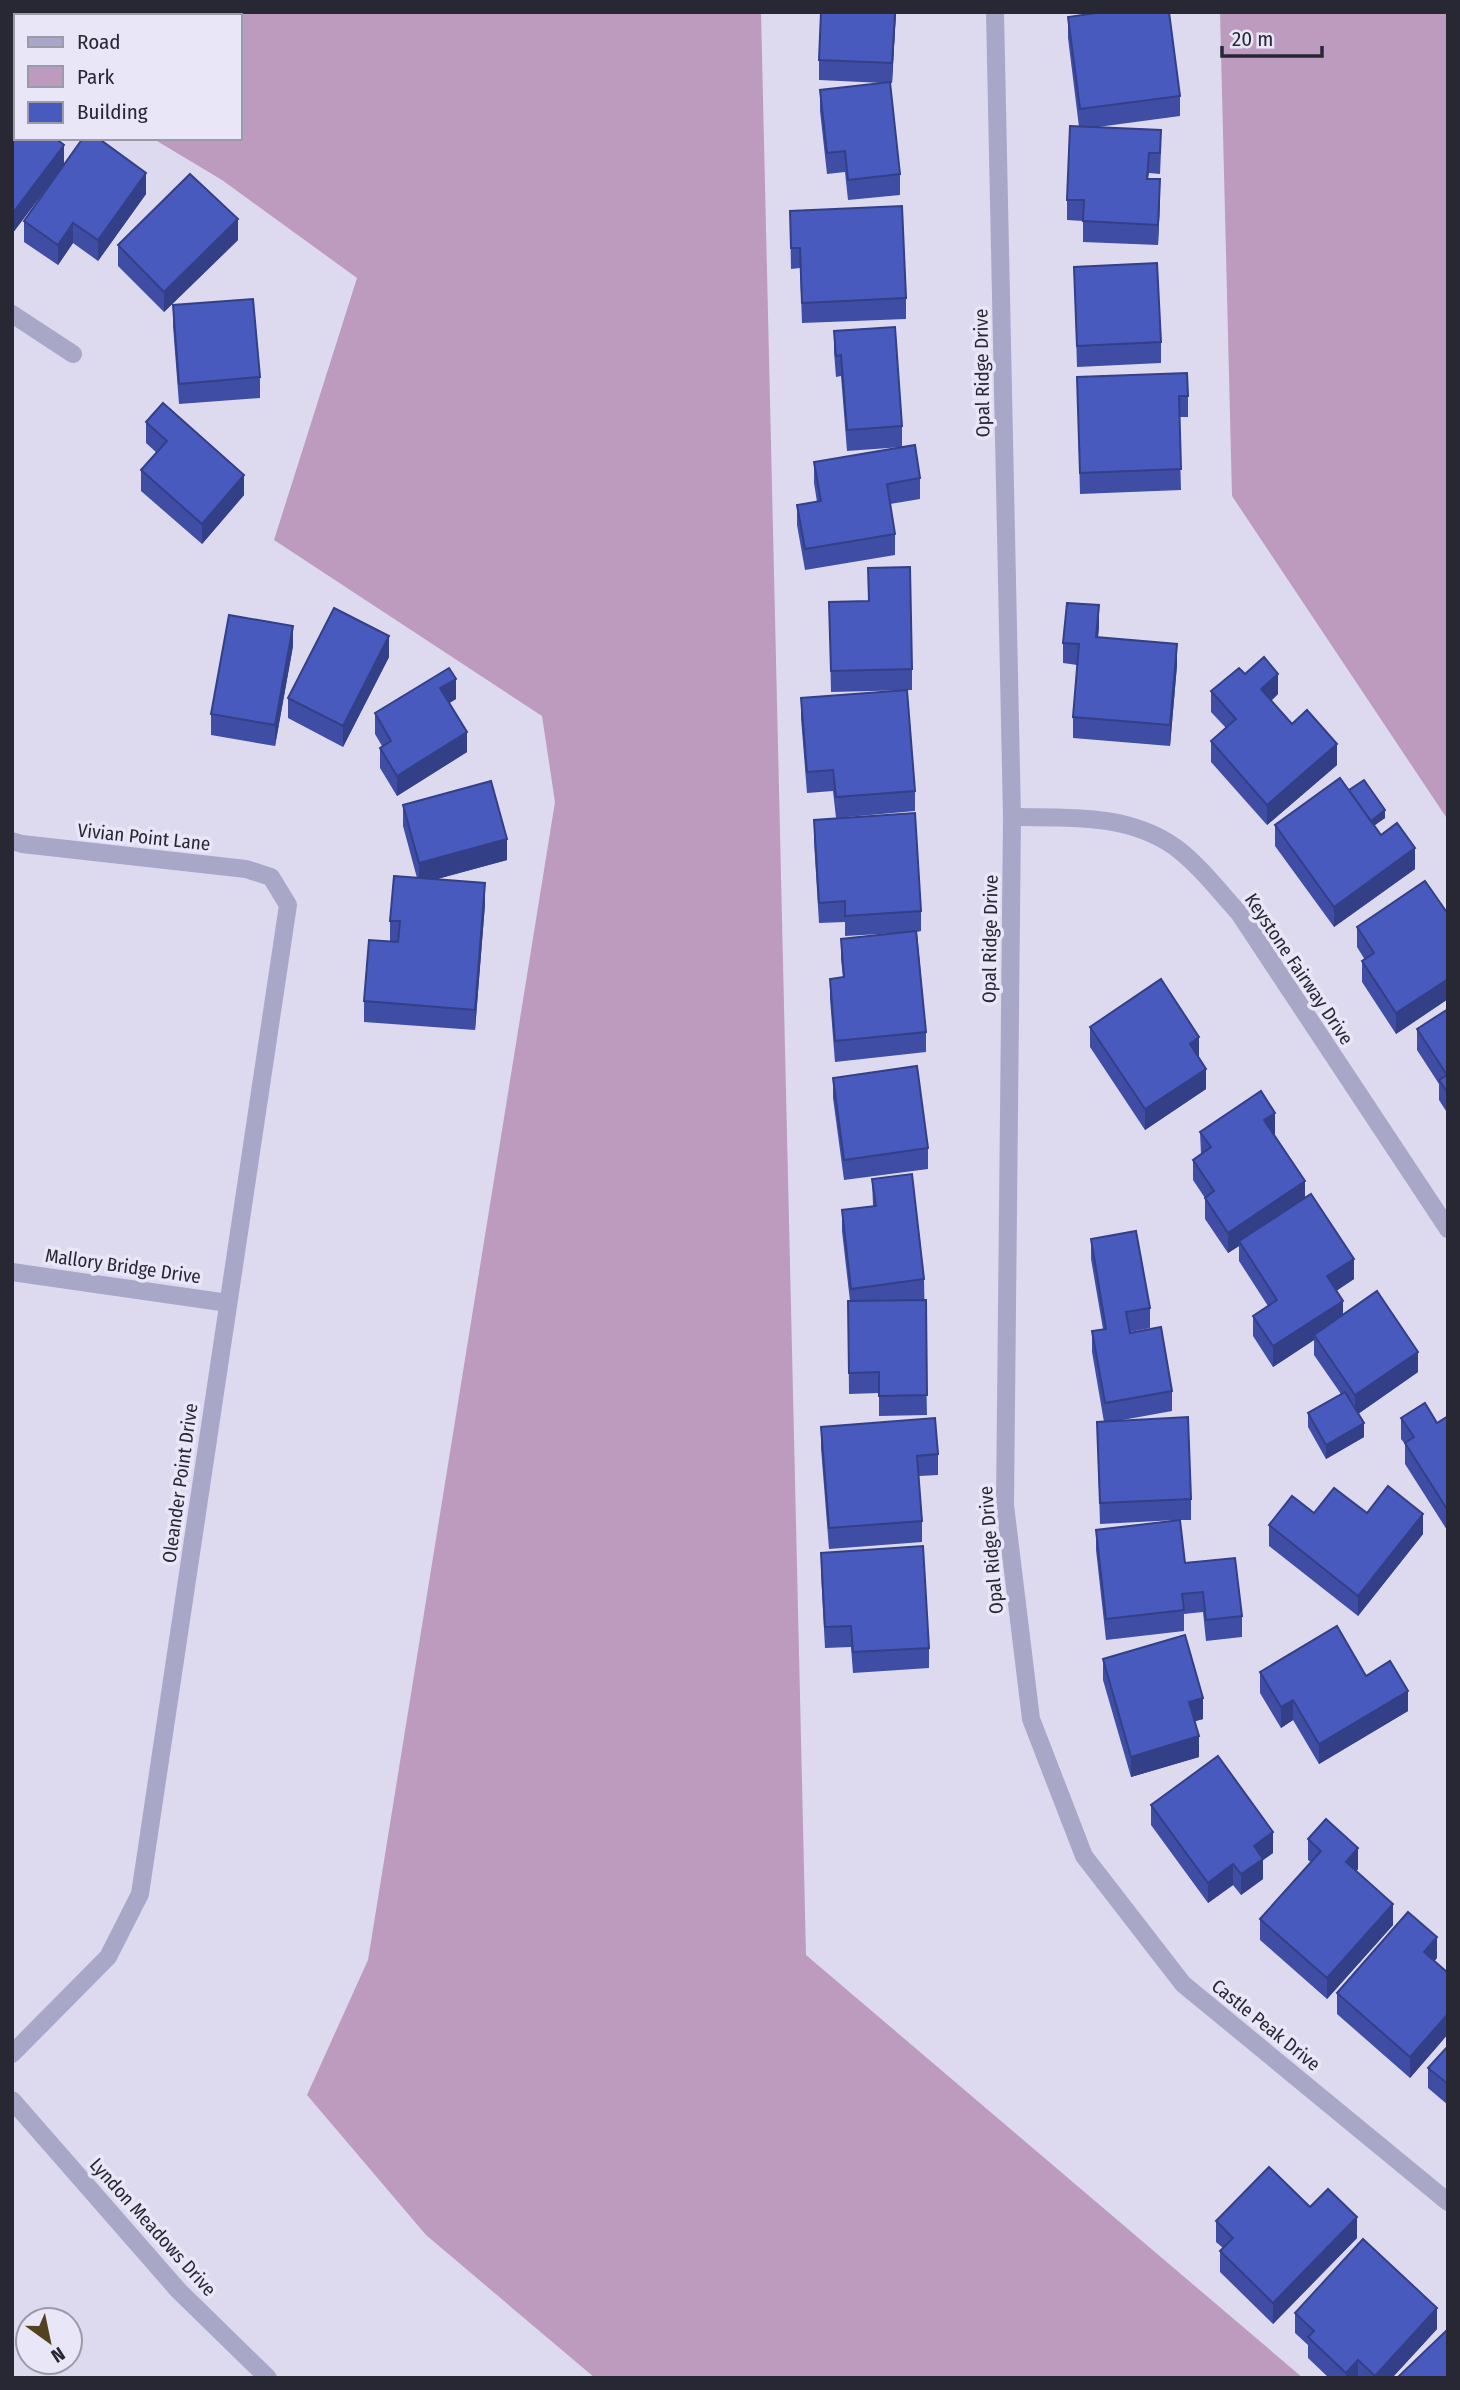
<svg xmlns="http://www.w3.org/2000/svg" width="1460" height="2390" font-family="'Fira Sans Condensed',sans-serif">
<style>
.green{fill:#bc9bbe}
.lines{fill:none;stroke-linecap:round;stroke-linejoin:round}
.minor{stroke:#a9a7c7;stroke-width:18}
.wall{fill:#3f4da4}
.shaded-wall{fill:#333f86}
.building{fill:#495abf;stroke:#333f86;stroke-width:2}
.labels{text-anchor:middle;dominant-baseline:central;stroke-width:7;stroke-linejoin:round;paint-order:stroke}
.street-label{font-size:19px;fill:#272834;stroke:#e9e6f8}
</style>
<rect width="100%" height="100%" fill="#dddaf0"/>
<g class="green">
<polygon points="12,12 761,12 806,1955 1303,2378 595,2378 426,2235 307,2095 368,1960 555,802 542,716 274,540 357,278 222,180 152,138 240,138 240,16 16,16 16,57 12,55"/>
<polygon points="1220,12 1448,12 1448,820 1232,496"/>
</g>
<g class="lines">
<g class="minor">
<polyline points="995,12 1012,817 1005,1505 1031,1719 1084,1856 1183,1984 1448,2202"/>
<polyline points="12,314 73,354"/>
<path d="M1012 817C1068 818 1127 813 1175 847 1199 865 1219 891 1239 913L1448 1229"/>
<polyline points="12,841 22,844 246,869 271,877 288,905 140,1894 108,1957 12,2054"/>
<polyline points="12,1272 228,1303"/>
<polyline points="12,2100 178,2290 268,2378"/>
</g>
</g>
<g class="wall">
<polygon points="896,12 892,83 890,83 900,174 900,195 848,200 845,172 827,174 820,111 820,90 883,83 819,80 819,60"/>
<polygon points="1068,17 1180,96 1180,116 1098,127 1161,151 1160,174 1149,173 1148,179 1160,200 1158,245 1083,242 1083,221 1067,220 1067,200 1079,127 1068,38"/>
<polygon points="13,106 64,165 146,194 98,261 73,243 58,265 24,242 24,221 55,177 12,234"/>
<polygon points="790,211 906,298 906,319 802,323 800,268 791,269"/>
<polygon points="238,240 164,312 118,266 118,245"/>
<polygon points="1074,267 1161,342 1161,363 1077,367"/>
<polygon points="173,305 260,377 260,398 179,404 173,326"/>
<polygon points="834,331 902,426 902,447 847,451 841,376 836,377 834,352"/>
<polygon points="1077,377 1188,396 1188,417 1179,417 1181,490 1080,494"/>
<polygon points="146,422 244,495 202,544 141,491 141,470 157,453 146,443"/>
<polygon points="814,462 920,478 920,499 890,504 895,534 895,555 805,570 797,525 797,505 817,502 814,483"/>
<polygon points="829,602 912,669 912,690 831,692"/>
<polygon points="1099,626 1098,638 1177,665 1170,746 1073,738 1073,717 1077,665 1063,663 1063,643"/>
<polygon points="293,646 275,746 211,735 211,714"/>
<polygon points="389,657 343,747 288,718 288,698"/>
<polygon points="1245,674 1278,694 1271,701 1292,724 1337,765 1267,825 1211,762 1211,741 1226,728 1211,712 1211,691"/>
<polygon points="801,698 915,791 915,811 836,818 833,791 807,793 801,718"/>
<polygon points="456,699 449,703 467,752 397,796 380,768 380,748 382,746 375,734 375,713"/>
<polygon points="1349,790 1385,818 1374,825 1381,835 1415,869 1334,927 1275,846 1275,825"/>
<polygon points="403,805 507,860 437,879 485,904 475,1030 364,1022 364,1001 398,942 390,941 390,921 417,878 403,826"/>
<polygon points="814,820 921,911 921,931 917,932 926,1032 926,1052 835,1062 830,999 830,979 843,977 841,959 841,939 897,933 845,936 845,922 819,923 814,841"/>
<polygon points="1448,914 1448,999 1396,1034 1362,982 1362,961 1365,960 1357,947 1357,927"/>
<polygon points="1448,1009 1448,1114 1439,1100 1439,1084 1417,1050 1417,1029"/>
<polygon points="1090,1027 1199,1058 1206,1089 1145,1130 1090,1047"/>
<polygon points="833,1078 928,1148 928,1169 844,1180 833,1098"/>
<polygon points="1200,1132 1275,1134 1274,1135 1305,1198 1354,1279 1336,1291 1343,1315 1418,1372 1358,1414 1364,1437 1326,1459 1308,1427 1308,1413 1341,1394 1314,1355 1314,1340 1273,1367 1253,1336 1253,1316 1268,1306 1239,1261 1239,1246 1228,1253 1205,1219 1205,1198 1193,1180 1193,1160 1201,1154"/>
<polygon points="872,1179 924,1279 927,1415 879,1416 879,1393 849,1394 848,1301 850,1301 842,1231 842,1210 873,1206"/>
<polygon points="1091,1239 1150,1308 1150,1328 1130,1332 1172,1391 1172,1411 1117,1421 1191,1499 1191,1520 1180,1520 1185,1563 1242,1616 1242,1637 1206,1641 1203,1612 1184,1614 1184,1631 1106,1640 1096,1550 1096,1530 1176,1520 1100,1524 1097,1422 1104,1422 1092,1352 1092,1331 1103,1329 1091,1259"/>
<polygon points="1448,1416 1448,1529 1447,1530 1405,1464 1405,1444 1401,1439 1401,1418 1437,1423"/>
<polygon points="821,1427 938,1454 938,1475 919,1476 922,1521 922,1542 829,1549 821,1448"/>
<polygon points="1314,1513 1367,1513 1423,1534 1358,1616 1269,1546 1269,1525"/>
<polygon points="821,1553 929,1648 929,1668 853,1673 851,1647 825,1648 821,1573"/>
<polygon points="1103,1659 1203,1719 1195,1721 1199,1757 1131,1777 1103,1680"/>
<polygon points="1260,1672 1366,1676 1408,1711 1319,1764 1293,1720 1281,1728 1260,1693"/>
<polygon points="1151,1805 1273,1853 1263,1860 1263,1879 1241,1895 1233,1885 1208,1903 1151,1825"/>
<polygon points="1308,1839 1358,1869 1356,1871 1393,1925 1327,1999 1260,1940 1260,1919 1311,1862 1308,1860"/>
<polygon points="1437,1958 1434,1961 1448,1973 1448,2034 1410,2078 1337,2014 1337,1993"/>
<polygon points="1448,2046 1448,2105 1428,2088 1428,2068"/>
<polygon points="1310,2207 1357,2238 1273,2324 1220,2272 1220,2251 1223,2248 1216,2242 1216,2221"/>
<polygon points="1295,2313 1437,2329 1392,2378 1329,2378 1308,2358 1308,2345 1295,2333"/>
</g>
<g class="shaded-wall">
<polygon points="895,12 896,12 892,83 892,63"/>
<polygon points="64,145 64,165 12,234 12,214"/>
<polygon points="146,173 146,194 98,261 98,240"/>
<polygon points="1160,179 1160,200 1158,245 1158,225"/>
<polygon points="238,219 238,240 164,312 164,292"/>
<polygon points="73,223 73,243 58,265 58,245"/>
<polygon points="244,475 244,495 202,544 202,524"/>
<polygon points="1099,605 1099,626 1096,658 1096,637"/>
<polygon points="293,626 293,646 275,746 275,725"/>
<polygon points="389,636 389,657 343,747 343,726"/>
<polygon points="1177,644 1177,665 1170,746 1170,725"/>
<polygon points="1278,674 1278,694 1261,710 1261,689"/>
<polygon points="456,679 456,699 440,709 440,688"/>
<polygon points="467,732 467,752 397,796 397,776"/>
<polygon points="1337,744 1337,765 1267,825 1267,805"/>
<polygon points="1385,810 1385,818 1367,831 1367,823"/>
<polygon points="507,839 507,860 419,884 419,863"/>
<polygon points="1415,848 1415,869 1334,927 1334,907"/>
<polygon points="485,883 485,904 475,1030 475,1010"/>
<polygon points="1448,979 1448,999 1396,1034 1396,1013"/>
<polygon points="1199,1037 1199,1058 1190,1065 1190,1044"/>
<polygon points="1206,1069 1206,1089 1145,1130 1145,1109"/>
<polygon points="1275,1113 1275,1134 1264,1141 1264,1120"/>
<polygon points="1305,1181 1305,1201 1239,1241 1239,1246 1228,1253 1228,1233"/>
<polygon points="1354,1259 1354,1279 1327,1297 1327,1276"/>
<polygon points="1343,1301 1343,1321 1314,1335 1314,1340 1273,1367 1273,1346"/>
<polygon points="1418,1352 1418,1372 1355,1416 1355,1395"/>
<polygon points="1364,1423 1364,1437 1326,1459 1326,1445"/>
<polygon points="1423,1514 1423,1534 1358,1616 1358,1596"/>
<polygon points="1408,1691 1408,1711 1319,1764 1319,1744"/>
<polygon points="1203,1698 1203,1719 1189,1723 1189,1702"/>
<polygon points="1293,1700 1293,1720 1281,1728 1281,1707"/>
<polygon points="1199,1736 1199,1757 1131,1777 1131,1757"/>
<polygon points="1273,1832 1273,1853 1263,1860 1263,1879 1241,1895 1241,1874 1254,1846"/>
<polygon points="1358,1848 1358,1869 1346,1883 1346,1862"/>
<polygon points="1233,1864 1233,1885 1208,1903 1208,1883"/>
<polygon points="1393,1904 1393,1925 1327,1999 1327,1978"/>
<polygon points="1437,1937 1437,1958 1424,1973 1424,1952"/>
<polygon points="1448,2014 1448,2034 1410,2078 1410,2057"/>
<polygon points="1357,2217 1357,2238 1273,2324 1273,2303"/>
<polygon points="1437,2308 1437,2329 1392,2378 1375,2378 1375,2376"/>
<polygon points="1358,2360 1358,2378 1346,2378 1346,2373"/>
</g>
<g class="building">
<polygon points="821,12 895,12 892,63 819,60"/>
<polygon points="1103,12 1169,12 1180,96 1080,109 1068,17"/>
<polygon points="890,82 900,174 848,180 845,151 827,153 820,90"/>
<polygon points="13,106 16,109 16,138 55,138 64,145 12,214"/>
<polygon points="1070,126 1161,130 1160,153 1149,153 1147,179 1160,179 1158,225 1083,221 1084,200 1067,200"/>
<polygon points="83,138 98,138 146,173 98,240 73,223 58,245 24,221"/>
<polygon points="190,174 238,219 164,292 118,245"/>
<polygon points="902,206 906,298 802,303 800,248 791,248 790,211"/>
<polygon points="1157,263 1161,342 1077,346 1074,267"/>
<polygon points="253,299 260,377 179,384 173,305"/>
<polygon points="895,327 902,426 847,430 841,355 836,356 834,331"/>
<polygon points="1187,373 1188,396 1179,396 1181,469 1080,473 1077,377"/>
<polygon points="163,403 244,475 202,524 141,470 167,441 146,422"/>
<polygon points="915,445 920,478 887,484 895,534 805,549 797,505 821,501 814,462"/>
<polygon points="910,567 912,669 831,671 829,602 869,601 868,568"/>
<polygon points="1067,603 1099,605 1096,637 1177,644 1170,725 1073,717 1079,644 1063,643"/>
<polygon points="334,608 389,636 343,726 288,698"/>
<polygon points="229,615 293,626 275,725 211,714"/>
<polygon points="1264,657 1278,674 1261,689 1292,724 1307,710 1337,744 1267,805 1211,741 1236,719 1211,691 1239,668 1245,674"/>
<polygon points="449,668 456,679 440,688 467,732 397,776 380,748 391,741 375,713"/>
<polygon points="907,690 915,791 836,797 833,770 807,772 801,698"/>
<polygon points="1340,778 1381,835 1397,823 1415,848 1334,907 1275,825"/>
<polygon points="1364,780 1385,810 1371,821 1349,790"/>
<polygon points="491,781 507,839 419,863 403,805"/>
<polygon points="915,813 921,911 845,916 845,901 819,903 814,820"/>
<polygon points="394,876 485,883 475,1010 364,1001 369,940 398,942 400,921 390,921"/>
<polygon points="1425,881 1448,914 1448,979 1396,1013 1362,961 1374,953 1357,927"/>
<polygon points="916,931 926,1032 835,1041 830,979 844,977 841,939"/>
<polygon points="1161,979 1199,1037 1190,1044 1206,1069 1145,1109 1090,1027"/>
<polygon points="1448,1009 1448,1093 1439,1080 1447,1075 1417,1029"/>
<polygon points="917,1066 928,1148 844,1160 833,1078"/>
<polygon points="1261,1091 1275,1113 1264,1120 1305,1181 1228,1233 1205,1198 1214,1191 1193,1160 1211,1147 1200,1132"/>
<polygon points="912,1174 924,1279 851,1289 842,1210 876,1206 872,1179"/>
<polygon points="1311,1194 1354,1259 1327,1276 1343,1301 1273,1346 1253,1316 1277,1300 1239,1241"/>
<polygon points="1136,1231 1150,1308 1126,1312 1130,1333 1161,1327 1172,1391 1105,1403 1092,1331 1106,1329 1091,1239"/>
<polygon points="1377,1291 1418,1352 1355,1395 1314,1335"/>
<polygon points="926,1300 927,1395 879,1396 879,1372 849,1373 848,1301"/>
<polygon points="1345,1392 1364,1423 1326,1445 1308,1413"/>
<polygon points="1425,1403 1437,1423 1448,1416 1447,1509 1405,1443 1414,1437 1401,1418"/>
<polygon points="1188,1417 1191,1499 1100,1503 1097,1422"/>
<polygon points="935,1418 938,1454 917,1456 922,1521 829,1528 821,1427"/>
<polygon points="1388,1486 1423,1514 1358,1596 1269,1525 1292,1496 1314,1513 1334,1488 1367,1513"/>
<polygon points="1180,1520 1185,1563 1235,1558 1242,1616 1206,1620 1203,1592 1182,1594 1184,1610 1106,1619 1096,1530"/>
<polygon points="923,1546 929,1648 853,1652 851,1626 825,1627 821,1553"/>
<polygon points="1337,1626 1366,1676 1390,1661 1408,1691 1319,1744 1293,1700 1281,1707 1260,1672"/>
<polygon points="1185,1635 1203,1698 1189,1702 1199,1736 1131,1757 1103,1659"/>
<polygon points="1218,1756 1273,1832 1254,1846 1263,1859 1241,1874 1233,1864 1208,1883 1151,1805"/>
<polygon points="1326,1819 1358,1848 1346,1862 1393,1904 1327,1978 1260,1919 1321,1851 1308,1839"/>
<polygon points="1408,1912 1437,1937 1424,1952 1448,1973 1448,2014 1410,2057 1337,1993"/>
<polygon points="1448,2046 1448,2084 1428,2068"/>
<polygon points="1269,2167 1310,2207 1328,2189 1357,2217 1273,2303 1220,2251 1233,2238 1216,2221"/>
<polygon points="1363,2239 1437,2308 1375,2376 1358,2360 1346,2373 1308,2337 1314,2331 1295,2313"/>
<polygon points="1448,2329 1448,2378 1397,2378"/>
</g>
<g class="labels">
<g class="street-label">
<text transform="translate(982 373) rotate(-91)">Opal Ridge Drive</text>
<text transform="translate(144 837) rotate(6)">Vivian Point Lane</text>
<text transform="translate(990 939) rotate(-89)">Opal Ridge Drive</text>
<text transform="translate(1299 969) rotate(56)">Keystone Fairway Drive</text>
<text transform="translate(123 1266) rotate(8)">Mallory Bridge Drive</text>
<text transform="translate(180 1483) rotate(-82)">Oleander Point Drive</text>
<text transform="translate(991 1550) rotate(-95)">Opal Ridge Drive</text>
<text transform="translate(1266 2025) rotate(39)">Castle Peak Drive</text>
<text transform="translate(153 2227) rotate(48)">Lyndon Meadows Drive</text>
</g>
</g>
<rect width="1460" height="2390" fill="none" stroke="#272834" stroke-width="28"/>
<rect x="14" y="14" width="228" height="126" fill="#e9e6f8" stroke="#9b9aaa" stroke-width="2"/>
<rect x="28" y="37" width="35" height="10" fill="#a9a7c7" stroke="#9b9aaa" stroke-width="2"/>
<text x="77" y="49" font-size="21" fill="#272834">Road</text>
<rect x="28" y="66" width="35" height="21" fill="#bc9bbe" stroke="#9b9aaa" stroke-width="2"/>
<text x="77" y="84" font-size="21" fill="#272834">Park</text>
<rect x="28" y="102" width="35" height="21" fill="#495abf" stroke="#9b9aaa" stroke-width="2"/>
<text x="77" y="119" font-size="21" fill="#272834">Building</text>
<g transform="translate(49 2341) rotate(147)"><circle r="33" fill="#e9e6f8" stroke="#9b9aaa" stroke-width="2"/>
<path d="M0-5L12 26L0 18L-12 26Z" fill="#53421f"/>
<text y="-10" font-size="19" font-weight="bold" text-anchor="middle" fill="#272834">N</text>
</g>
<path d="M1222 46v10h100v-10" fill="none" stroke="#272834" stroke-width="3.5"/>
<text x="1232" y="46" font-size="21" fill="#272834" stroke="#e9e6f8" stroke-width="5" paint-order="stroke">20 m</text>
</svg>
